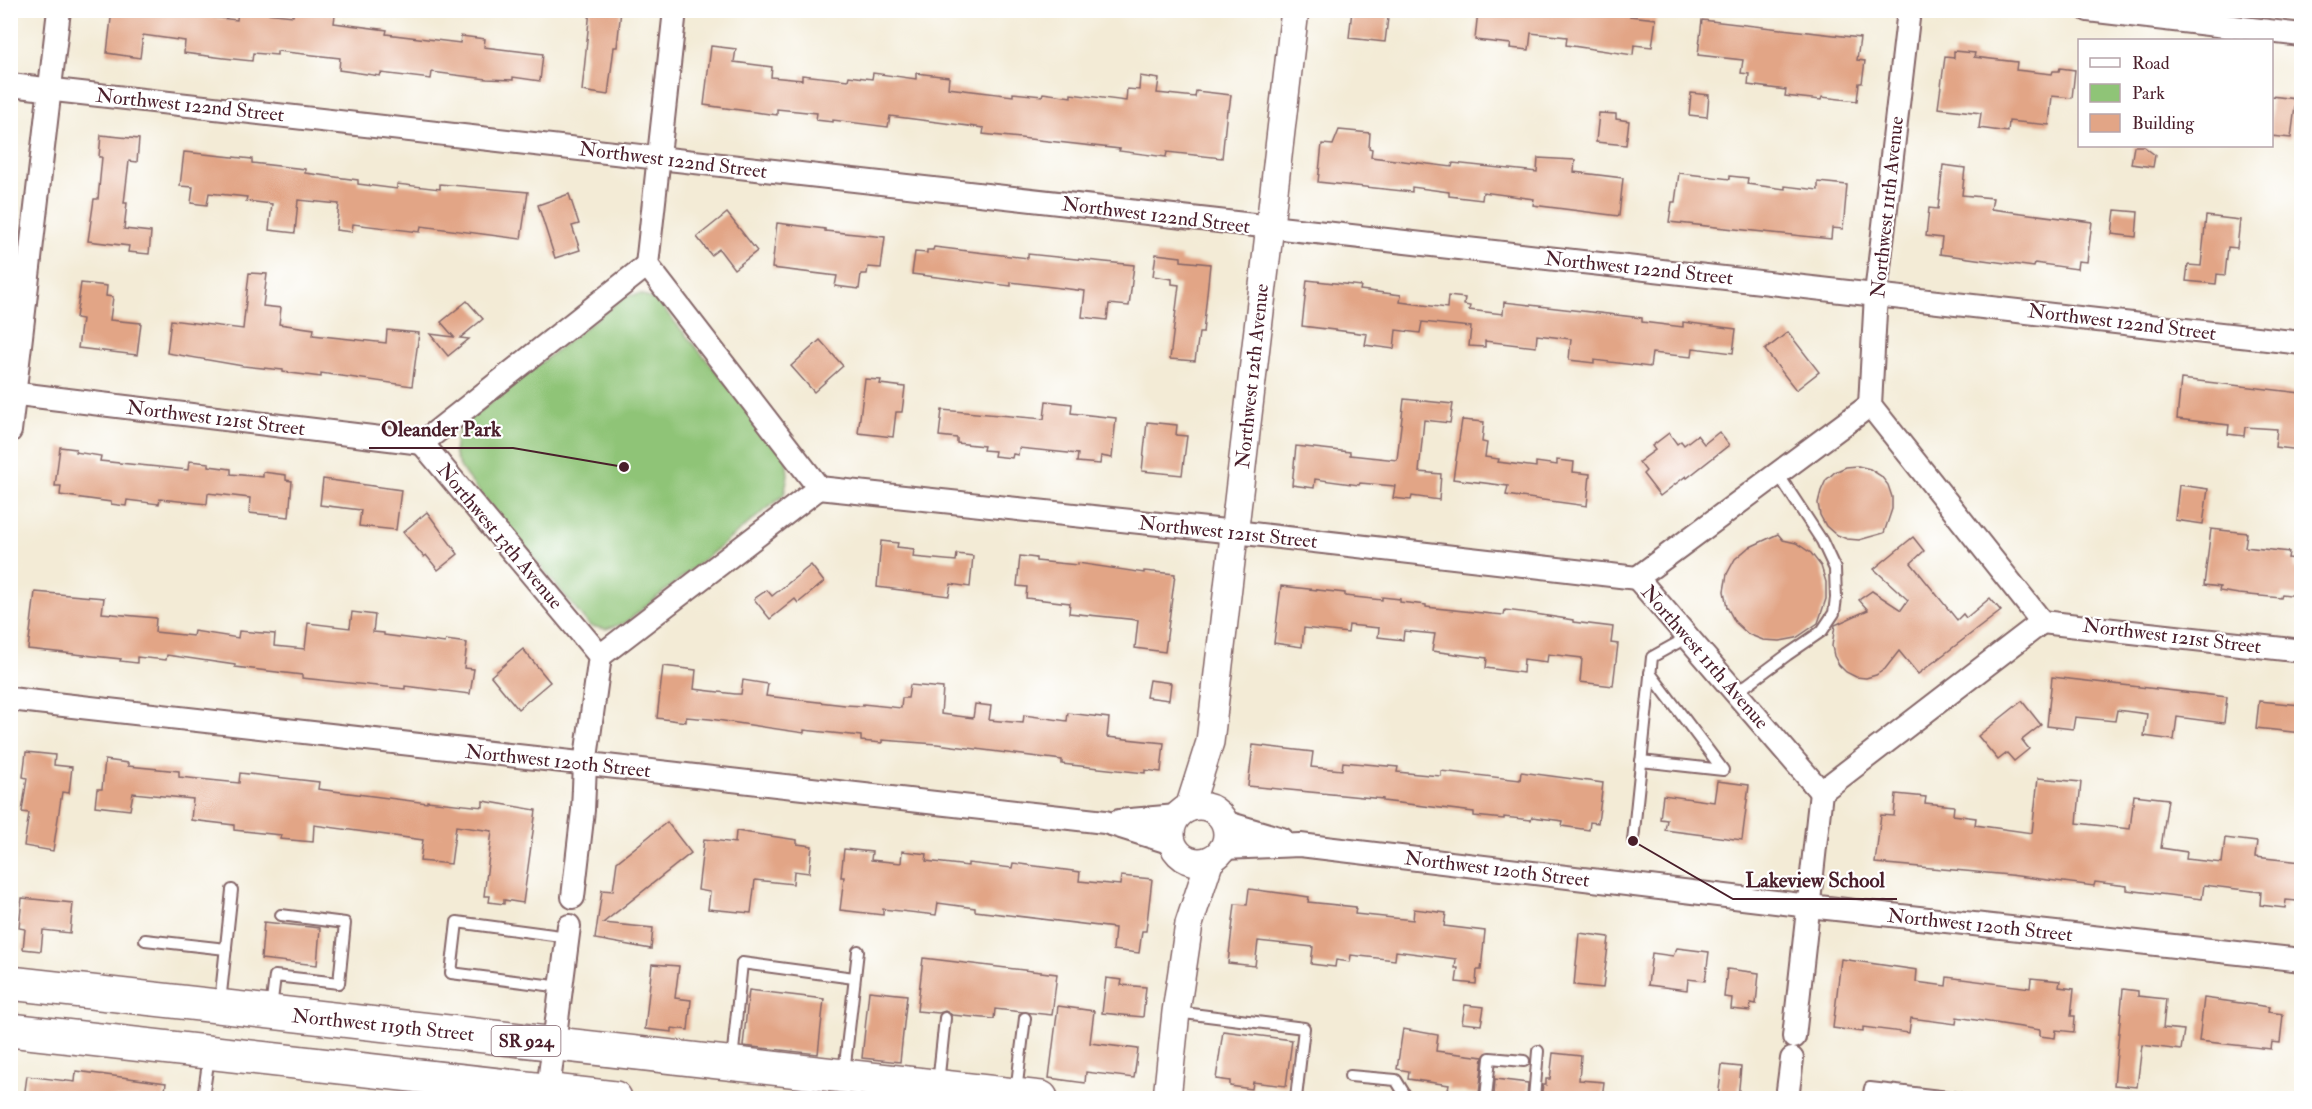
<svg xmlns="http://www.w3.org/2000/svg" width="2312" height="1109" font-family="'IM FELL Double Pica',serif">
<style>
.green{fill:#8fc477;stroke:#6c7251;stroke-width:1.5}
.building{fill:#e2a586}
.lines{fill:none;stroke-linecap:round;stroke-linejoin:round}
.service-casing{stroke:#856667;stroke-width:14}
.minor-casing{stroke:#856667;stroke-width:26}
.tertiary-casing{stroke:#856667;stroke-width:30}
.trunk-casing{stroke:#856667;stroke-width:36}
.service{stroke:#fff;stroke-width:10}
.minor{stroke:#fff;stroke-width:22}
.tertiary{stroke:#fff;stroke-width:27}
.trunk{stroke:#fff;stroke-width:33}
.labels{text-anchor:middle;dominant-baseline:central;stroke-width:4.5;stroke-linejoin:round;paint-order:stroke}
.shield{fill:#fff;stroke:#80626b;stroke-width:1.5}
.shield-label{font-size:18px;font-weight:bold;fill:#4a1f2b}
.street-label{font-size:20px;fill:#4a1f2b;stroke:#fff}
.leader{fill:none;stroke:#4a1f2b;stroke-width:2}
.callout-dot{fill:#4a1f2b;stroke:#fff;stroke-width:2}
.callout-label{font-size:21px;text-anchor:middle;font-weight:bold;fill:#4a1f2b;stroke:#fff;stroke-width:4.5;stroke-linejoin:round;paint-order:stroke}
</style>
<rect width="100%" height="100%" fill="#fff"/>
<filter id="ink" filterUnits="userSpaceOnUse"><feTurbulence type="fractalNoise" baseFrequency=".0167" numOctaves="2"/><feDisplacementMap in="SourceGraphic" scale="12" xChannelSelector="R" yChannelSelector="G"/><feConvolveMatrix kernelMatrix="1 2 1 2 8 2 1 2 1" color-interpolation-filters="sRGB"/></filter>
<filter id="wash" filterUnits="userSpaceOnUse"><feTurbulence type="fractalNoise" baseFrequency=".008" numOctaves="4" result="noise"/><feDisplacementMap in="SourceGraphic" scale="24" xChannelSelector="R" yChannelSelector="G"/><feGaussianBlur stdDeviation="1.35" result="paint"/><feColorMatrix in="noise" values="0 0 0 0 0 0 0 0 0 0 0 0 0 0 0 0 0 1.4 0 .05"/><feComposite in="paint" operator="in"/></filter>
<g filter="url(#wash)">
<rect width="100%" height="100%" fill="#f3ebd6"/>
<path class="green" d="M641 294 658 302 786 454 788 475 784 495 625 623 606 629 590 626 467 477C452 456 451 452 460 427L625 296Z"/>
<g id="blocks">
<g class="building">
<polygon points="112,10 164,10 164,12 237,20 238,10 293,16 294,10 296,10 335,15 334,23 387,30 386,34 460,43 461,36 485,39 484,47 543,54 540,81 513,77 513,80 487,79 432,72 431,79 381,73 380,76 339,70 340,58 277,51 277,55 253,53 252,61 224,58 184,53 185,41 143,35 140,58 107,53"/>
<polygon points="590,10 621,10 617,47 614,47 608,95 582,91"/>
<polygon points="1352,10 1389,10 1385,42 1349,38"/>
<polygon points="1478,10 1631,10 1630,16 1656,19 1652,47 1634,45 1633,55 1566,45 1567,37 1531,33 1529,50 1510,48 1511,44 1475,40"/>
<polygon points="1702,20 1860,38 1857,60 1865,61 1862,83 1859,83 1857,101 1822,97 1821,100 1785,96 1786,90 1748,85 1749,74 1741,73 1743,60 1698,55"/>
<polygon points="711,46 736,49 734,62 772,67 771,77 802,80 802,75 848,80 849,76 872,79 873,73 916,79 916,73 949,77 948,88 1013,96 1013,93 1042,96 1043,93 1071,97 1071,94 1126,101 1127,89 1139,90 1140,76 1159,79 1157,93 1195,97 1196,91 1231,95 1229,110 1227,110 1222,158 1167,152 1166,157 1119,151 1120,149 983,134 984,128 890,116 888,127 833,120 833,122 816,120 817,113 777,109 777,115 704,105"/>
<polygon points="1954,51 1975,53 1974,57 2017,62 2016,70 2052,74 2053,71 2059,71 2060,68 2075,70 2072,98 2052,96 2049,125 2009,121 2008,132 1979,128 1981,113 1938,108 1945,57 1954,58"/>
<polygon points="1691,93 1709,95 1707,117 1689,115"/>
<polygon points="2271,96 2296,99 2291,138 2271,136"/>
<polygon points="1599,113 1616,114 1616,119 1629,121 1626,145 1596,142"/>
<polygon points="1339,130 1370,133 1369,148 1372,149 1371,157 1452,167 1453,163 1537,172 1538,158 1575,160 1574,172 1623,178 1619,216 1533,205 1534,199 1483,192 1482,200 1449,196 1449,192 1412,187 1412,192 1318,182 1322,144 1333,145"/>
<polygon points="101,135 139,139 137,162 129,161 124,203 127,203 124,229 151,232 149,254 128,252 129,246 88,241 94,199 98,199 102,157 99,157"/>
<polygon points="2134,146 2143,146 2155,155 2153,167 2131,164"/>
<polygon points="184,152 252,159 252,163 305,169 305,173 358,180 358,184 397,189 397,184 440,189 440,184 528,192 521,239 421,226 420,232 353,224 352,232 336,230 339,204 298,200 295,233 269,230 272,204 246,201 247,197 209,193 207,205 191,203 193,187 180,186"/>
<polygon points="1943,165 1965,168 1962,195 1993,198 1991,209 2092,222 2087,262 2078,261 2077,269 2035,263 2034,267 1940,254 1942,238 1926,236 1929,208 1938,209"/>
<polygon points="1679,173 1730,179 1730,176 1748,178 1747,184 1785,189 1785,186 1818,190 1818,182 1847,185 1843,229 1832,228 1831,239 1669,222 1672,202 1675,202"/>
<polygon points="569,194 579,224 572,226 580,250 555,258 538,205"/>
<polygon points="2115,210 2138,212 2136,237 2112,234"/>
<polygon points="727,213 757,251 734,269 719,249 711,255 697,237"/>
<polygon points="2206,216 2240,220 2237,248 2228,247 2225,275 2217,274 2216,284 2186,281 2188,265 2201,266"/>
<polygon points="777,223 825,229 825,231 885,237 881,268 868,267 867,274 861,274 859,289 835,286 837,276 772,268"/>
<polygon points="934,247 1028,258 1028,254 1134,265 1129,306 1109,304 1107,320 1082,317 1085,291 1011,282 1011,286 912,274 915,252 927,253 927,250 933,250"/>
<polygon points="1156,254 1181,257 1181,261 1210,264 1203,333 1199,333 1195,361 1170,359 1179,285 1172,284 1172,279 1153,276"/>
<polygon points="249,273 267,274 263,306 281,308 279,324 314,329 313,335 386,343 387,330 419,333 412,386 321,373 321,377 283,372 283,370 243,366 167,353 171,320 243,329"/>
<polygon points="1307,280 1361,286 1360,290 1401,295 1400,302 1447,308 1448,296 1465,298 1464,305 1470,306 1469,310 1503,314 1504,302 1642,318 1642,322 1683,327 1683,322 1736,329 1733,353 1693,348 1692,357 1652,353 1650,367 1594,360 1594,363 1569,360 1571,339 1537,335 1536,347 1485,341 1485,347 1469,346 1471,327 1422,322 1420,333 1396,330 1394,349 1365,345 1367,334 1302,326"/>
<polygon points="81,283 107,286 106,296 113,297 110,320 141,323 137,355 78,348 82,319 76,318"/>
<polygon points="467,301 483,319 460,338 469,339 448,356 430,334 454,337 441,322"/>
<polygon points="1788,332 1819,372 1796,390 1765,350"/>
<polygon points="820,340 843,366 814,392 791,366"/>
<polygon points="865,379 881,380 880,384 905,387 902,412 896,412 893,437 858,433"/>
<polygon points="2181,379 2301,393 2301,450 2275,447 2277,429 2245,427 2244,436 2228,434 2229,425 2177,419"/>
<polygon points="1404,399 1453,404 1450,423 1424,420 1419,472 1441,474 1439,500 1412,496 1411,500 1393,498 1395,486 1360,483 1359,485 1315,479 1314,488 1292,485 1296,446 1350,452 1350,455 1397,460"/>
<polygon points="1046,401 1072,404 1071,413 1116,418 1112,458 1101,456 1100,464 1077,462 1078,454 1019,448 1018,455 1013,454 1012,458 994,456 995,451 983,450 984,446 957,443 957,438 939,436 942,410 1044,419"/>
<polygon points="1462,420 1484,422 1482,442 1487,443 1485,457 1499,459 1498,462 1536,467 1536,462 1557,465 1557,460 1574,462 1573,472 1590,474 1587,506 1506,495 1508,486 1453,479"/>
<polygon points="1147,422 1177,425 1176,435 1187,436 1182,475 1142,471"/>
<polygon points="1719,432 1729,445 1687,478 1686,476 1660,496 1643,474 1646,471 1639,462 1655,450 1652,446 1669,433 1677,444 1681,441 1684,445 1697,435 1704,444"/>
<polygon points="60,447 76,449 75,452 101,456 100,461 188,470 189,461 209,463 209,466 231,469 231,474 263,477 263,472 286,475 286,480 292,481 289,517 249,513 250,498 208,493 207,504 160,499 159,504 127,500 126,506 111,504 111,502 60,495 61,486 55,486"/>
<polygon points="1858,466 1870,469 1881,476 1888,485 1892,497 1892,509 1884,533 1859,540 1847,539 1835,534 1826,526 1820,515 1818,503 1821,491 1826,480 1835,472 1846,467"/>
<polygon points="323,479 401,490 396,530 359,526 361,510 320,505"/>
<polygon points="2179,485 2208,489 2203,524 2175,520"/>
<polygon points="427,512 458,554 438,570 426,555 424,557 403,532"/>
<polygon points="2211,529 2247,533 2245,547 2289,552 2288,558 2295,559 2294,569 2301,570 2298,596 2282,594 2281,598 2239,594 2219,591 2220,587 2204,585"/>
<polygon points="1778,534 1783,540 1796,543 1811,553 1821,566 1826,582 1826,599 1818,623 1796,638 1780,641 1763,640 1748,634 1735,622 1727,607 1724,591 1727,574 1735,559 1748,548"/>
<polygon points="1913,537 1924,551 1911,563 1957,620 1963,614 1966,618 1990,598 2001,611 1918,674 1899,651 1885,669 1876,675 1866,678 1856,677 1846,672 1839,665 1834,656 1832,646 1835,625 1868,610 1859,600 1872,591 1901,610 1908,600 1874,569"/>
<polygon points="881,541 898,543 897,547 914,549 913,557 956,561 957,554 973,556 970,587 951,584 949,596 877,587"/>
<polygon points="1020,556 1036,558 1036,561 1078,565 1078,563 1144,573 1144,571 1175,574 1165,652 1135,648 1138,620 1069,613 1070,603 1026,598 1027,587 1017,586"/>
<polygon points="811,565 824,582 798,603 795,599 770,619 754,599 767,590 772,596"/>
<polygon points="1281,586 1345,593 1345,596 1382,600 1382,597 1400,599 1400,602 1426,605 1426,607 1492,614 1504,615 1505,610 1529,613 1573,620 1573,622 1613,627 1611,643 1618,644 1613,686 1580,682 1582,658 1548,654 1547,662 1524,659 1523,673 1486,668 1487,658 1432,651 1435,634 1404,631 1403,640 1378,637 1379,628 1349,625 1348,633 1304,628 1302,647 1274,643"/>
<polygon points="35,592 104,598 102,613 156,618 155,632 193,636 194,631 238,638 239,631 275,634 274,646 305,649 308,623 350,628 352,612 375,615 373,632 384,633 384,635 445,643 446,640 467,643 464,668 474,669 470,694 405,686 405,689 302,678 302,675 235,667 235,665 167,655 166,660 137,657 137,663 120,661 121,659 28,649"/>
<polygon points="523,649 550,682 518,709 491,676"/>
<polygon points="663,666 696,670 694,689 735,694 741,694 743,680 768,684 766,696 845,705 863,706 863,704 901,708 902,698 908,698 910,685 943,688 941,714 973,718 975,704 991,706 989,720 1023,723 1024,715 1067,721 1068,713 1109,718 1107,737 1164,743 1161,772 1145,770 1145,773 1062,764 1062,760 937,744 882,740 882,743 861,741 861,736 804,730 804,733 710,719 686,717 686,722 657,718"/>
<polygon points="2052,677 2227,697 2224,723 2177,717 2174,740 2144,736 2147,714 2117,710 2115,721 2075,717 2073,729 2047,726"/>
<polygon points="1149,680 1171,683 1169,700 1146,697"/>
<polygon points="2022,701 2041,725 2022,740 2029,749 2014,761 2007,753 1998,760 1978,736"/>
<polygon points="2259,701 2301,705 2301,733 2256,728"/>
<polygon points="1253,745 1313,752 1311,767 1342,770 1343,762 1398,767 1397,772 1429,775 1441,776 1441,771 1520,780 1521,772 1603,783 1598,823 1590,822 1589,830 1562,826 1563,821 1532,817 1531,820 1504,817 1504,819 1474,816 1474,812 1383,801 1383,799 1248,786"/>
<polygon points="26,752 55,755 54,765 72,767 69,793 62,792 53,851 24,846 29,813 22,812 27,778 23,777"/>
<polygon points="105,760 128,763 128,766 179,771 179,777 239,783 240,773 319,782 318,789 427,803 427,801 483,807 483,801 536,810 523,903 504,900 504,904 489,902 490,896 484,896 492,831 456,826 451,864 420,861 423,840 314,825 313,842 280,839 281,835 234,830 234,825 191,820 193,799 133,793 130,810 95,806 97,789 102,789"/>
<polygon points="2038,778 2081,782 2077,823 2130,829 2134,795 2168,799 2161,848 2187,852 2186,859 2222,863 2225,838 2257,842 2255,857 2301,862 2297,901 2286,900 2285,908 2260,905 2261,892 2204,885 2202,899 2127,890 2127,886 2095,882 2094,886 2010,875 1875,863 1881,815 1894,816 1896,794 1926,797 1925,803 1954,806 1953,815 1976,818 1975,825 2032,833"/>
<polygon points="1717,781 1749,785 1742,840 1665,830 1667,820 1660,819 1663,795 1714,802"/>
<polygon points="667,822 691,853 603,923 653,928 651,949 595,939 602,890 613,891 617,862"/>
<polygon points="736,831 797,840 797,844 812,846 809,873 794,871 793,884 755,880 751,913 708,909 710,892 698,890 704,839 735,843"/>
<polygon points="844,849 872,852 871,860 901,863 902,851 927,854 926,861 968,866 968,863 1012,868 1013,863 1080,872 1079,881 1120,885 1121,876 1152,879 1146,931 1142,931 1139,953 1113,950 1115,928 975,911 975,908 938,903 936,915 883,909 883,915 840,910 844,877 841,877"/>
<polygon points="1249,889 1309,897 1308,902 1356,907 1355,914 1413,920 1414,909 1446,913 1444,926 1485,931 1481,970 1477,970 1476,984 1456,982 1458,968 1455,968 1456,959 1396,951 1395,960 1351,955 1350,962 1336,960 1335,967 1311,964 1313,947 1258,941 1255,966 1228,963 1235,904 1247,905"/>
<polygon points="22,898 73,903 70,933 43,930 41,951 23,949 25,929 19,928"/>
<polygon points="264,922 320,928 317,965 261,959"/>
<polygon points="1579,933 1609,937 1603,988 1574,985"/>
<polygon points="1677,948 1709,952 1705,981 1688,979 1687,990 1648,985 1652,953 1673,956"/>
<polygon points="923,958 1057,974 1052,1015 995,1009 994,1019 952,1015 945,1011 939,1013 917,1011"/>
<polygon points="1841,959 1917,970 1916,982 1946,986 1947,977 2030,988 2031,978 2060,981 2059,987 2074,989 2071,1016 2075,1016 2074,1032 2056,1030 2055,1038 2040,1036 2040,1030 1957,1017 1956,1024 1911,1018 1909,1033 1863,1027 1863,1032 1833,1028"/>
<polygon points="652,964 679,966 675,998 691,1000 688,1030 672,1028 672,1032 645,1029"/>
<polygon points="1727,969 1759,973 1756,1004 1751,1003 1750,1011 1731,1009 1732,998 1724,997"/>
<polygon points="1106,978 1122,980 1121,985 1146,987 1143,1017 1102,1013"/>
<polygon points="2123,989 2138,991 2138,996 2166,999 2163,1028 2184,1030 2181,1050 2142,1045 2137,1087 2114,1085"/>
<polygon points="749,990 824,999 818,1054 743,1046"/>
<polygon points="869,991 907,995 900,1062 862,1058"/>
<polygon points="2204,998 2269,1007 2268,1012 2283,1014 2280,1043 2272,1042 2271,1049 2199,1041"/>
<polygon points="1465,1005 1484,1007 1481,1025 1462,1023"/>
<polygon points="1058,1006 1094,1011 1090,1043 1138,1049 1134,1078 1086,1072 1085,1083 1049,1078"/>
<polygon points="1403,1029 1438,1035 1436,1051 1483,1057 1479,1094 1448,1090 1449,1085 1408,1079 1409,1071 1397,1069"/>
<polygon points="1223,1031 1292,1040 1286,1086 1253,1082 1252,1089 1230,1086 1230,1081 1216,1079"/>
<polygon points="1553,1053 1581,1056 1579,1080 1604,1082 1602,1098 1541,1098 1543,1085 1546,1085 1546,1079 1550,1079"/>
<polygon points="1722,1065 1741,1067 1738,1098 1718,1098"/>
<polygon points="76,1071 166,1083 164,1098 24,1098 27,1076 75,1082"/>
<polygon points="1495,1079 1528,1083 1527,1098 1504,1098 1504,1097 1494,1096"/>
</g>
</g>
</g>
<g filter="url(#ink)">
<use href="#blocks" fill-opacity="0" stroke="#856667" stroke-width="1.5"/>
<g class="lines">
<defs>
<g id="service">
<polyline points="1736,693 1787,655 1822,631 1834,613 1836,598 1835,569 1822,541 1778,474"/>
<polyline points="1641,761 1723,770 1650,673"/>
<polyline points="1633,841 1652,657 1688,637"/>
<polyline points="145,940 226,949"/>
<polyline points="562,987 451,973 457,922 568,937"/>
<polyline points="220,1003 232,890"/>
<polyline points="271,1009 275,976 339,983 345,923 281,915"/>
<polyline points="1176,1012 1304,1028 1296,1098"/>
<polyline points="732,1061 742,963 854,978"/>
<polyline points="844,1073 858,951"/>
<polyline points="1350,1076 1396,1080 1407,1098"/>
<polyline points="938,1084 945,1018"/>
<polyline points="1016,1092 1025,1018"/>
<polyline points="203,1098 209,1056"/>
<polyline points="1486,1098 1490,1058 1524,1061"/>
<polyline points="1534,1098 1538,1051"/>
<polyline points="1868,1098 1870,1088 1958,1098"/>
</g>
<g id="minor">
<polyline points="675,10 647,265 819,488"/>
<polyline points="1909,10 1876,294 1870,405 2042,622"/>
<polyline points="2088,10 2302,35"/>
<polyline points="10,85 2302,343"/>
<polyline points="10,393 422,443"/>
<polyline points="10,431 59,10"/>
<polyline points="422,443 647,265"/>
<polyline points="422,443 600,656"/>
<polyline points="819,488 1235,532 1637,578"/>
<polyline points="1637,578 1870,405"/>
<polyline points="1637,578 1821,792"/>
<polyline points="2042,622 2302,651"/>
<polyline points="10,699 1105,822 1172,843"/>
<polyline points="1119,821 1177,816"/>
<polyline points="1224,822 1282,839"/>
<polyline points="1223,848 1300,845 1809,906 2302,960"/>
<polyline points="573,897 583,810 585,765 600,656 819,488"/>
<polyline points="1794,1037 1821,792 2042,622"/>
<polyline points="547,1098 569,926"/>
<polyline points="1787,1098 1792,1059"/>
</g>
<g id="tertiary">
<circle cx="1199" cy="834" r="28"/>
<polyline points="1189,808 1210,742 1295,10"/>
<polyline points="1167,1098 1176,1012 1189,924 1210,860"/>
</g>
<g id="trunk">
<polyline points="10,983 1041,1098"/>
<polyline points="10,1030 615,1098"/>
</g>
</defs>
<use href="#service" class="service-casing"/>
<use href="#minor" class="minor-casing"/>
<use href="#tertiary" class="tertiary-casing"/>
<use href="#trunk" class="trunk-casing"/>
<use href="#service" class="service"/>
<use href="#minor" class="minor"/>
<use href="#tertiary" class="tertiary"/>
<use href="#trunk" class="trunk"/>
</g>
</g>
<g class="labels">
<rect class="shield" x="491.5" y="1026" width="69" height="30" rx="4.5"/>
<g class="shield-label">
<text x="526" y="1041">SR 924</text>
</g>
<g class="street-label">
<text transform="translate(190 105) rotate(6)">Northwest 122nd Street</text>
<text transform="translate(673 160) rotate(7)">Northwest 122nd Street</text>
<text transform="translate(1887 207) rotate(-84)">Northwest 11th Avenue</text>
<text transform="translate(1156 215) rotate(7)">Northwest 122nd Street</text>
<text transform="translate(1639 268) rotate(6)">Northwest 122nd Street</text>
<text transform="translate(2122 322) rotate(7)">Northwest 122nd Street</text>
<text transform="translate(1252 376) rotate(-84)">Northwest 12th Avenue</text>
<text transform="translate(216 418) rotate(7)">Northwest 121st Street</text>
<text transform="translate(1228 532) rotate(6)">Northwest 121st Street</text>
<text transform="translate(500 536) rotate(50)">Northwest 13th Avenue</text>
<text transform="translate(2172 636) rotate(7)">Northwest 121st Street</text>
<text transform="translate(1705 657) rotate(49)">Northwest 11th Avenue</text>
<text transform="translate(558 761) rotate(6)">Northwest 120th Street</text>
<text transform="translate(1497 869) rotate(7)">Northwest 120th Street</text>
<text transform="translate(1980 925) rotate(6)">Northwest 120th Street</text>
<text transform="translate(383 1025) rotate(6)">Northwest 119th Street</text>
</g>
</g>
<path class="leader" d="M624 467L513 448H369M1633 841L1733 899H1897"/>
<g class="callout-dot">
<circle cx="624" cy="467" r="6"/>
<circle cx="1633" cy="841" r="6"/>
</g>
<g class="callout-label">
<text x="441" y="436">Oleander Park</text>
<text x="1815" y="887">Lakeview School</text>
</g>
<rect width="2312" height="1109" fill="none" stroke="#fff" stroke-width="36"/>
<rect x="2078" y="39" width="195" height="108" fill="#ffffff" stroke="#b7a5aa" stroke-width="1.5"/>
<rect x="2090" y="58" width="30" height="9" fill="#ffffff" stroke="#b7a5aa" stroke-width="1.5"/>
<text x="2132" y="69" font-size="18" fill="#4a1f2b">Road</text>
<rect x="2090" y="84" width="30" height="18" fill="#8fc477" stroke="#b7a5aa" stroke-width="1.5"/>
<text x="2132" y="99" font-size="18" fill="#4a1f2b">Park</text>
<rect x="2090" y="114" width="30" height="18" fill="#e2a586" stroke="#b7a5aa" stroke-width="1.5"/>
<text x="2132" y="129" font-size="18" fill="#4a1f2b">Building</text>
</svg>
